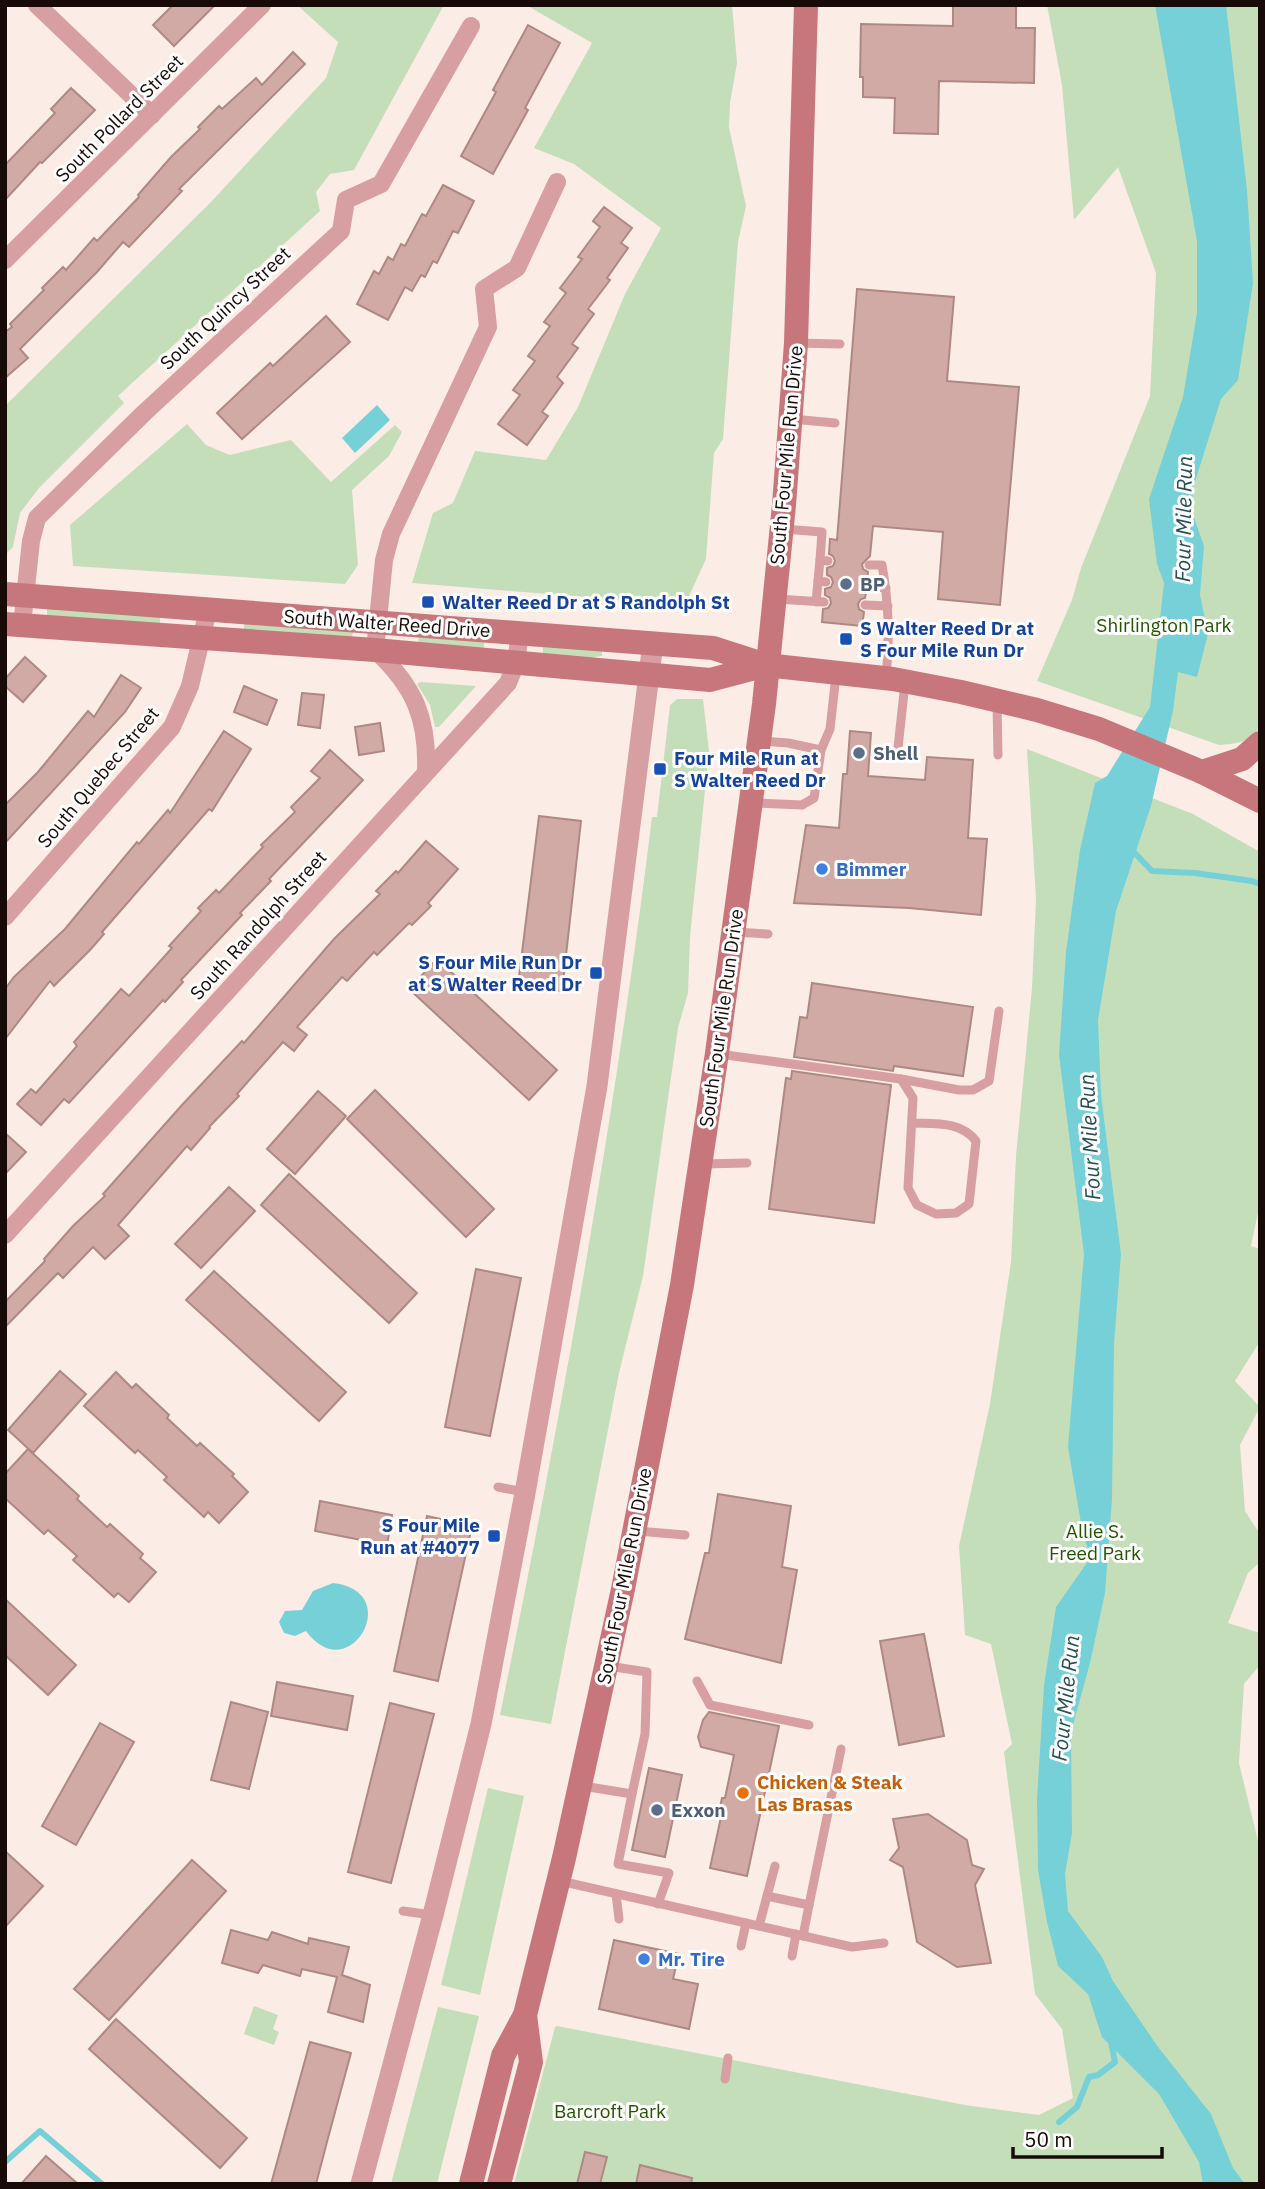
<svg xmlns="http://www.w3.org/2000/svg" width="1265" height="2189" font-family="'IBM Plex Sans',sans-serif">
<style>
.green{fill:#c5deba}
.water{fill:#75d1d7}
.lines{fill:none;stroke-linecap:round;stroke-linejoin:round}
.stream{stroke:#75d1d7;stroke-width:6}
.building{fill:#d2aaa5;stroke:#ae8984;stroke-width:2}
.service{stroke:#d79fa2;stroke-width:9}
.minor{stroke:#d79fa2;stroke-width:18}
.tertiary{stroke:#d79fa2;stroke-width:21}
.secondary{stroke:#c7777c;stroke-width:24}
.service-dot{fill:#5c6f8a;stroke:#fdfdfd;stroke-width:2.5}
.transit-dot{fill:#1a4fb4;stroke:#fdfdfd;stroke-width:2.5}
.shop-dot{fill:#3f7fe0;stroke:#fdfdfd;stroke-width:2.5}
.food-dot{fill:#e8710a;stroke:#fdfdfd;stroke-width:2.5}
.labels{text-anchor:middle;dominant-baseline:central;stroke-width:6;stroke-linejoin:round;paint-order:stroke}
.street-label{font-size:19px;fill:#180b07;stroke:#fdfdfd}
.service-label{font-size:19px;font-weight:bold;fill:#4e5e75;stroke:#fdfdfd;text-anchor:start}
.transit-label{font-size:19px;font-weight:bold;fill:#164399;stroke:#fdfdfd;text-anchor:start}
.park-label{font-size:19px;fill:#255300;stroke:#fdfdfd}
.shop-label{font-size:19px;font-weight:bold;fill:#366cbe;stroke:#fdfdfd;text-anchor:start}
.food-label{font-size:19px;font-weight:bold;fill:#c56008;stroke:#fdfdfd;text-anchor:start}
.water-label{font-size:21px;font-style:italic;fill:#254f52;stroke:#fdfdfd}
</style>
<rect width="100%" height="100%" fill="#fcece6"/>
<g class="green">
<polygon points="297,5 444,5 354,170 330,174 316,192 320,211 118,396 124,403 39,488 20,513 13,547 5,555 5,406 209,204 326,78 338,42"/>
<polygon points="526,5 732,5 737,63 730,103 729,127 746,206 738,242 723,439 714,453 706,559 685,605 412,583 433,513 453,503 475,451 546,460 578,407 625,294 661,228 574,164 534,148 592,43"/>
<path d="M1047 5H1260V725C1253 742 1236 744 1219 745L1037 681 1072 600 1081 568 1150 396 1156 273 1118 167 1074 220 1062 85Z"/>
<polygon points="187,424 206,445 230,455 291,440 331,482 395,425 402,432 389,456 352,490 358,565 345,584 73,566 70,525"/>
<polygon points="47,607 160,616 160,624 47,616"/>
<polygon points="244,622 353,630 352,638 244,630"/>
<polygon points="419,634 485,640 483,650 418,644"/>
<polygon points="543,645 602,649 602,656 587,658 543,655"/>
<polygon points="420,682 476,686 439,727 435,727 430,705 417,684"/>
<path d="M677 699H703L709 751 690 937 688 993 678 1028 643 1276 619 1373 551 1724 500 1715C561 1417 615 1119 652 817H657L670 705Z"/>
<polygon points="1027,749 1193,814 1260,852 1260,1203 1251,1246 1260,1249 1260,1341 1235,1381 1260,1407 1240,1445 1245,1511 1260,1534 1260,1562 1248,1573 1228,1623 1260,1633 1260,1665 1244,1684 1239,1763 1260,1849 1260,2184 514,2184 555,2027 557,2026 965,2105 1039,2115 1073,2098 1062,2029 1035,1994 1004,1752 1012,1744 991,1644 965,1635 959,1546 990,1404 1011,1262 1016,1156 1032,988 1036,899"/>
<polygon points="488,1788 524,1796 480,1995 441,1985"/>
<polygon points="254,2006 278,2015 273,2029 279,2032 274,2045 244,2034"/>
<polygon points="438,2007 479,2016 437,2184 391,2184"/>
</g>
<g class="water">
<polygon points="1155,5 1226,5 1247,190 1253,283 1238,380 1221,399 1193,488 1192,512 1204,546 1200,595 1208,634 1197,677 1178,672 1173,711 1151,806 1116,911 1098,1020 1101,1095 1121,1254 1114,1344 1112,1499 1105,1593 1090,1663 1071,1732 1072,1833 1065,1874 1068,1911 1102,1957 1113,1981 1158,2047 1211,2114 1233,2168 1245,2184 1203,2184 1199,2162 1159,2094 1102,2037 1088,1994 1058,1966 1047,1922 1038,1870 1037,1799 1044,1685 1056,1607 1091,1557 1083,1535 1068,1447 1084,1254 1059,1055 1066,952 1080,850 1095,783 1107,776 1150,707 1164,583 1157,564 1149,499 1183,397 1197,313 1197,241"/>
<polygon points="377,405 390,420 355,453 342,438"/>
<path d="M333 1583C406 1591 349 1690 306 1631L295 1636 284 1633 279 1622 285 1611 302 1610 313 1591Z"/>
</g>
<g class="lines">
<g class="stream">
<polyline points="1129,847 1152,871 1195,873 1252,881 1260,884"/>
<polyline points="1059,2122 1077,2107 1089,2077 1098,2075 1115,2062 1111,2042"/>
<polyline points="5,2162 40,2131 102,2184"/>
</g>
</g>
<g class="building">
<polygon points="173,5 215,5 174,46 153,25"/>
<polygon points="953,5 1016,5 1016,28 1035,28 1034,83 939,81 938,134 894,133 895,98 863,97 863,77 860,77 861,24 953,26"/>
<polygon points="528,25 560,43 525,108 528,110 493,174 461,156 496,92 493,90"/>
<polygon points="293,52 305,64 179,189 182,191 129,247 123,242 97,272 20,349 28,358 5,378 5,332 12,327 10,324 44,290 42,288 63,267 66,270 94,238 97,241 139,197 138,195 171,157 200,129 198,127 219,106 222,109 256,78 262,85"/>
<polygon points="71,88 95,110 42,163 40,162 5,200 5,165 55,113 51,109"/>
<polygon points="443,185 474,201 458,233 453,231 437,263 433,261 425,277 421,275 412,291 405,287 388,320 357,304 374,271 379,274 388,257 393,260 401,244 405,246 422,214 426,216"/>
<polygon points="604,207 632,228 621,243 628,248 607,278 610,280 588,309 594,314 572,344 578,348 557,377 563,383 542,412 548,416 527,445 498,424 520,395 513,390 535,361 528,356 550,326 544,322 566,293 560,288 582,259 578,257 600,227 593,221"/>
<polygon points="857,289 954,297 947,381 1019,387 1000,605 938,599 943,532 873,526 870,556 862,564 863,569 868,572 867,579 863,580 859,585 860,589 866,593 865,598 861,599 858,604 859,609 864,612 862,626 822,622 823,609 828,608 831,603 830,598 825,595 825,589 831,587 833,582 831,577 827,575 827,568 833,566 835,561 833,556 829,554 830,539 837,540"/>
<polygon points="326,316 350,342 242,439 217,413 270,363 273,366"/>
<polygon points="25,657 46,676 23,702 5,686 5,679"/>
<polygon points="121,675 141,688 125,712 5,843 5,805 38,772 88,711 94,717"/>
<polygon points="244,686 277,700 267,725 234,712"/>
<polygon points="302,693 324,695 320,728 298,725"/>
<polygon points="380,723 384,751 359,755 355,727"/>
<polygon points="224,731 251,749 212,811 209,809 102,932 104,934 90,950 54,986 50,981 5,1039 5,989 14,977 65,929 137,842 139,844 168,810 170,813"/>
<polygon points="850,731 871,733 868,776 925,780 927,757 973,760 968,838 987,839 981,915 909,908 794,903 806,825 839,828 843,774 847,774"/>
<polygon points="330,750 363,780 269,879 271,881 240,913 242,915 181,980 183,982 165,1002 163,1000 69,1103 64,1099 41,1125 17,1104 31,1089 36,1093 77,1046 74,1042 121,989 129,996 172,948 169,946 201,911 198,908 216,890 219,893 263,847 261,845 295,812 291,807 320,778 311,771"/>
<polygon points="539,816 581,821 562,991 518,985"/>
<polygon points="426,841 458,869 428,903 431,906 412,925 409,923 377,955 374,952 347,981 342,977 297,1027 307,1035 294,1051 283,1042 237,1094 239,1096 209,1127 210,1128 191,1150 187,1146 118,1225 129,1236 105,1259 93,1247 63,1278 58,1273 5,1327 5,1302 45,1261 44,1259 73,1226 105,1196 103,1194 182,1105 242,1041 244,1043 334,939 380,894 376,891 396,871 398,873"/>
<polygon points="437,959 557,1070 529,1100 409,989"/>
<polygon points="812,983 973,1007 963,1076 894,1066 893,1071 794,1057 800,1017 807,1018"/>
<polygon points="792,1071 891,1085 874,1223 769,1209 786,1078 791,1079"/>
<polygon points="375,1090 494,1209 466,1237 347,1119"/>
<polygon points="318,1091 346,1116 295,1174 267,1149"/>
<polygon points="5,1133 26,1152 5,1174"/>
<polygon points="289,1174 417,1293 389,1323 261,1205"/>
<polygon points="229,1187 255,1211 201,1268 175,1244"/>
<polygon points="476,1269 521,1278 490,1436 445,1427"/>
<polygon points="214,1271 346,1392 319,1421 186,1300"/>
<polygon points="60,1371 86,1394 33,1453 8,1430"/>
<polygon points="116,1372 132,1388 136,1384 169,1415 167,1418 197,1446 200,1443 234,1474 232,1476 248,1492 219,1523 208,1512 204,1517 164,1480 167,1477 138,1450 135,1453 84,1406"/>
<polygon points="28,1449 79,1496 77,1499 107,1527 110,1524 143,1554 140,1558 156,1572 129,1602 118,1593 114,1597 73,1560 77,1556 48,1530 44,1534 5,1498 5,1474"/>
<polygon points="718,1494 791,1506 782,1567 797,1570 781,1663 685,1639 705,1553 709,1553"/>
<polygon points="320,1501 392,1515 387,1545 315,1531"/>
<polygon points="427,1516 472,1526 438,1681 394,1671"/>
<polygon points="5,1599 76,1665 48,1695 5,1655"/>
<polygon points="924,1634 944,1736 899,1745 880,1641"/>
<polygon points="277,1682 353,1696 347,1730 271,1716"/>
<polygon points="231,1702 268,1712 249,1789 211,1780"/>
<polygon points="390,1703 434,1714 391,1883 348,1872"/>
<polygon points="709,1712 779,1726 747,1876 710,1868 721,1817 718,1816 722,1798 725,1798 734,1755 701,1747 698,1737 703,1720"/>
<polygon points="100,1723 134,1742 76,1845 42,1826"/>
<polygon points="649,1768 682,1775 665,1857 632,1850"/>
<polygon points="928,1814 967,1840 972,1865 984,1869 975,1885 991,1963 957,1967 917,1942 903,1867 890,1860 899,1848 893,1819"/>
<polygon points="5,1851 43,1886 5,1927"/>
<polygon points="192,1860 226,1891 109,2020 74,1989"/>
<polygon points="231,1930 268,1940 272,1932 308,1944 309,1938 349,1947 342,1975 370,1985 363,2022 328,2012 337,1977 302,1969 300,1976 263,1965 258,1973 222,1963"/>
<polygon points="614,1940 679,1954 673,1979 698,1984 689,2029 599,2009"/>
<polygon points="116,2019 247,2138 220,2168 89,2049"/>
<polygon points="310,2042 351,2053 328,2138 316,2184 271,2184"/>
<polygon points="585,2152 607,2157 600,2184 577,2184"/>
<polygon points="46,2156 78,2184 21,2184"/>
<polygon points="640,2165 692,2178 691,2184 636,2184"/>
</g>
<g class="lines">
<g class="service">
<polyline points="796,343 840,344"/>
<polyline points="792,419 835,423"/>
<polyline points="783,529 822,532 820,560 828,561"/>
<polyline points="820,560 818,581 826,582"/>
<path d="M869 565H882C889 603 890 638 886 676"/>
<polyline points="866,586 886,588"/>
<polyline points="777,599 824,602"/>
<polyline points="816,602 818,581"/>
<polyline points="865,605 888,606"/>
<polyline points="997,704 998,755"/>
<polyline points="761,741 788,743 821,750"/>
<polyline points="897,757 905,683"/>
<polyline points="753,803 802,805 814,798 821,750 830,729 836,675"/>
<polyline points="735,932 768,934"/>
<polyline points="719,1054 901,1079 959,1090 973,1090 989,1081 999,1011"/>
<path d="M901 1079 913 1098 908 1188 917 1205 936 1214 956 1213 969 1204 976 1141C961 1121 935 1124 912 1123"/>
<polyline points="702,1164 747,1163"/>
<polyline points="498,1487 524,1492"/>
<polyline points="637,1531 685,1535"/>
<polyline points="697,1681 710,1705 809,1725"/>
<polyline points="583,1786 632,1794 645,1734 647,1672 608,1666"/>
<polyline points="632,1794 618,1864 669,1873 658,1904"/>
<polyline points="560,1881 852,1947 884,1943"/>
<polyline points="616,1894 619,1919"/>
<polyline points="767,1896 809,1905 803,1936"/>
<polyline points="809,1905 841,1749"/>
<polyline points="403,1911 432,1915"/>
<polyline points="759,1926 775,1866"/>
<polyline points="741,1946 746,1923"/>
<polyline points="792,1956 796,1934"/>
<polyline points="725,2079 728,2058"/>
</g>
<g class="minor">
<polyline points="37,5 152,115"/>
<polyline points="5,260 262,5"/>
<polyline points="22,625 31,541 37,518 144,413 341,231 346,200 381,184 471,26"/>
<path d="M426 772C428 719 415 687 375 650L384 560 391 534 488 327 484 289 517 268 557 182"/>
<polyline points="5,917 172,727 190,686 208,610"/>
<polyline points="5,1235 508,683 516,663 520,633"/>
</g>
<polyline class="tertiary" points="361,2184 433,1915 481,1724 525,1493 597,1086 653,643"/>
<g class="secondary">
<polyline points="5,594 713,648 766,665 893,679 961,692 1037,710 1099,729 1202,772 1260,801"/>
<polyline points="5,624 375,650 710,680 766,665"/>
<polyline points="1202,772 1242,759 1260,743"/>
<polyline points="471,2184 503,2056 525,2015 564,1858 623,1589 682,1285 717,1053 764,704 784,505 796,343 806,5"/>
<polyline points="499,2184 531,2062 525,2015"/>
</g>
</g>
<g class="service-dot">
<circle cx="846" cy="584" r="7"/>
<circle cx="859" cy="753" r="7"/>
<circle cx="657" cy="1810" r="7"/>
</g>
<g class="transit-dot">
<rect x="421" y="595" width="14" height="14" rx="3.5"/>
<rect x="839" y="632" width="14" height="14" rx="3.5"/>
<rect x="653" y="762" width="14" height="14" rx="3.5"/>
<rect x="589" y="966" width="14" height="14" rx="3.5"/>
<rect x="487" y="1529" width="14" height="14" rx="3.5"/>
</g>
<g class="shop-dot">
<circle cx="822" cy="869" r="7"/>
<circle cx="644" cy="1959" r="7"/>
</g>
<circle class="food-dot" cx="743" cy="1793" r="7"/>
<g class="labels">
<g class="street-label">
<text transform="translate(119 118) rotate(-45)">South Pollard Street</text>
<text transform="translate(225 308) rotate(-43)">South Quincy Street</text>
<text transform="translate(786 455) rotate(-85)">South Four Mile Run Drive</text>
<text transform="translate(387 623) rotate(4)">South Walter Reed Drive</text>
<text transform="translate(98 777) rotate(-50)">South Quebec Street</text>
<text transform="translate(258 925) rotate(-48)">South Randolph Street</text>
<text transform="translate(721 1018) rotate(-82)">South Four Mile Run Drive</text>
<text transform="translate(624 1576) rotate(-79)">South Four Mile Run Drive</text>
</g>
<g class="service-label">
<text x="860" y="584">BP</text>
<text x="873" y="753">Shell</text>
<text x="671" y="1810">Exxon</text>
</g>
<g class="transit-label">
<text x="442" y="602">Walter Reed Dr at S Randolph St</text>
<text x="860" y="628">S Walter Reed Dr at<tspan x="860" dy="22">S Four Mile Run Dr</tspan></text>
<text x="674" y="758">Four Mile Run at<tspan x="674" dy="22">S Walter Reed Dr</tspan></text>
<text x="582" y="962" text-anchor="end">S Four Mile Run Dr<tspan x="582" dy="22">at S Walter Reed Dr</tspan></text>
<text x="480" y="1525" text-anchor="end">S Four Mile<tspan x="480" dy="22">Run at #4077</tspan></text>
</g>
<g class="park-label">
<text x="1164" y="625">Shirlington Park</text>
<text x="1095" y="1531">Allie S.<tspan x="1095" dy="22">Freed Park</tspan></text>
<text x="610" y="2111">Barcroft Park</text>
</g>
<g class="shop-label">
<text x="836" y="869">Bimmer</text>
<text x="658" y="1959">Mr. Tire</text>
</g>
<g class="food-label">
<text x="757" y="1782">Chicken &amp; Steak<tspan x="757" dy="22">Las Brasas</tspan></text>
</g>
<g class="water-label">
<text transform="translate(1183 519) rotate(-89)">Four Mile Run</text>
<text transform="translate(1089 1137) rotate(-93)">Four Mile Run</text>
<text transform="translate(1065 1698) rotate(-84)">Four Mile Run</text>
</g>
</g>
<rect width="1265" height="2189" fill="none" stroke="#180b07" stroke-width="14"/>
<path d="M1013 2147v10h149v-10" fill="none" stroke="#180b07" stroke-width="3.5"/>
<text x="1024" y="2147" font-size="21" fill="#180b07" stroke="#fdfdfd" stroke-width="5" paint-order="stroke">50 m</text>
</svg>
